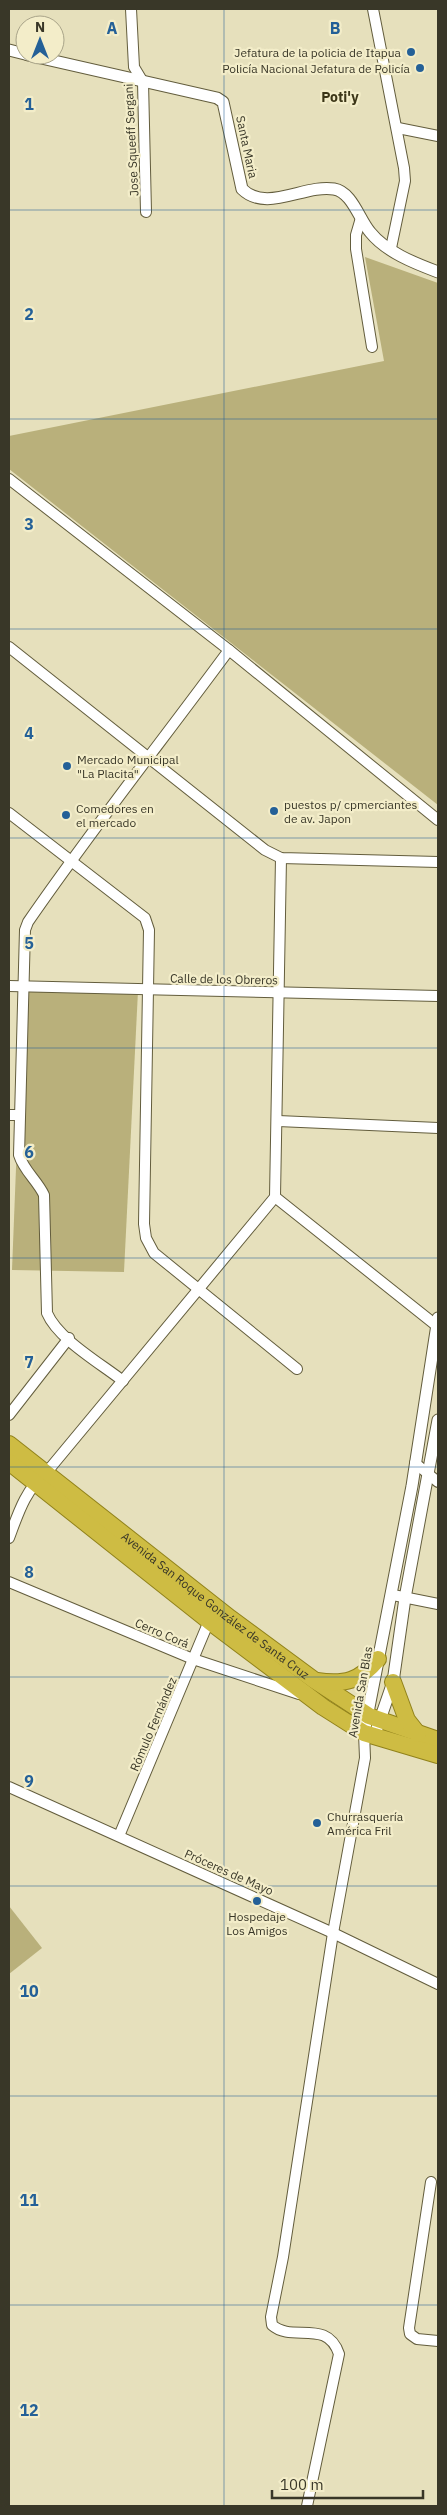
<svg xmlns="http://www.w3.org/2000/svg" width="447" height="2515" font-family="'IBM Plex Sans',sans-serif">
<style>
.green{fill:#b9b07b}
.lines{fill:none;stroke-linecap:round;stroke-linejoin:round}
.minor-casing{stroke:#635d3d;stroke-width:12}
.tertiary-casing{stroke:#635d3d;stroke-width:13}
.trunk-casing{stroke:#91821b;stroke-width:18}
.minor{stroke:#fff;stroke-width:10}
.tertiary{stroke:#fff;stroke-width:11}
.trunk{stroke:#cebc43;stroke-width:16}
.grid{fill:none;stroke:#246097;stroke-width:1;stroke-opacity:0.55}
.poi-dot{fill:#246097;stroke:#f3edc9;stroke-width:2}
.labels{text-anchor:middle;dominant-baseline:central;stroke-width:4.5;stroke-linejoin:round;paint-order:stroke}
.poi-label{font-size:12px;fill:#393728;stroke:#f3edc9;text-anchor:start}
.street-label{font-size:12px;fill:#393728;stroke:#f3edc9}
.neighbourhood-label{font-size:14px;font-weight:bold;fill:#3c3617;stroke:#f3edc9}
.grid-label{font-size:16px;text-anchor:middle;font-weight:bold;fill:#246097;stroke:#f3edc9;stroke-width:4.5;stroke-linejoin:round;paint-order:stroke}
</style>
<rect width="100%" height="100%" fill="#e6e0bc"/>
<g class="green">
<polygon points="365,257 438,283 438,805 9,469 9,436 384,361"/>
<polygon points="23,990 138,991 124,1272 12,1270"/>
<polygon points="9,1906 42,1948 9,1974"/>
</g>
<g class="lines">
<defs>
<g id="minor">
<polyline points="131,9 134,67 143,82 146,212"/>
<polyline points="373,9 404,168 405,181 391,248"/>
<polyline points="398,128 438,136"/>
<polyline points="361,218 356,235 356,249 372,347"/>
<polyline points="9,479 229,650 438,820"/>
<polyline points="9,647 265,850 281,858 438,862"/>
<polyline points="9,813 145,918 149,930 144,1224 146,1238 154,1253 297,1369"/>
<polyline points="9,986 438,996"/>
<polyline points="9,1115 20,1115"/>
<polyline points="278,1121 438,1128"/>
<polyline points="275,1197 437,1326"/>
<path d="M123 1381C100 1363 58 1339 47 1313L44 1195C37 1180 24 1171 19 1155L25 930 28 922C92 829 162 741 229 650"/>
<polyline points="9,1415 69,1338"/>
<polyline points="415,1463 438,1482"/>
<path d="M9 1538C18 1514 25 1490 46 1473L275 1197 281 858"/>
<polyline points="9,1582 193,1659 299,1694"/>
<polyline points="393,1595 438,1604"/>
<polyline points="9,1787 333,1933 438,1984"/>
<polyline points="119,1836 209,1621"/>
<polyline points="431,2182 409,2328 410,2334 417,2339 438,2341"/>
<path d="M307 2506 339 2354C327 2318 292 2343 272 2325L271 2317 283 2257 333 1933 365 1758 364 1733"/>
</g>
<g id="tertiary">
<polyline points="9,50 25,54"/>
<path d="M28 55 217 98 223 102 225 111 242 189C266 213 305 184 334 189 352 192 359 219 370 232 386 252 414 263 438 272"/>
<polyline points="364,1733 412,1486 438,1318"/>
<polyline points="374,1737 393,1682 405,1598 438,1420"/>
</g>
<g id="trunk">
<path id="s1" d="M9 1444 230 1618 314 1680 369 1716 438 1740"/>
<polyline points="9,1462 209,1621 323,1707 364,1733 438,1755"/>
<path d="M317 1681C345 1685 360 1681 378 1659"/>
<polyline points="393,1682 407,1720 418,1734"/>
</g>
</defs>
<use href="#minor" class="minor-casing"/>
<use href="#tertiary" class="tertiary-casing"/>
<use href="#trunk" class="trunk-casing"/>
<use href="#minor" class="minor"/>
<use href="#tertiary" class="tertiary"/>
<use href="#trunk" class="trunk"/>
</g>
<path class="grid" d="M224 9V2506M9 210H438M9 419H438M9 629H438M9 838H438M9 1048H438M9 1258H438M9 1467H438M9 1677H438M9 1886H438M9 2096H438M9 2305H438"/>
<g class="poi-dot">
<circle cx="411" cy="52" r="5"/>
<circle cx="420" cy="68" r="5"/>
<circle cx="67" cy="766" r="5"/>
<circle cx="274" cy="811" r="5"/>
<circle cx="66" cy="815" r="5"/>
<circle cx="317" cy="1823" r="5"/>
<circle cx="257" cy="1901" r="5"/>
</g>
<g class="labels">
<g class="poi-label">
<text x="401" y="52" text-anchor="end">Jefatura de la policia de Itapua</text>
<text x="410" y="68" text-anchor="end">Policía Nacional Jefatura de Policía</text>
<text x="77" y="759">Mercado Municipal<tspan x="77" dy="14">"La Placita"</tspan></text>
<text x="284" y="804">puestos p/ cpmerciantes<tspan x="284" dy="14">de av. Japon</tspan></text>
<text x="76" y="808">Comedores en<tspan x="76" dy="14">el mercado</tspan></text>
<text x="327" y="1816">Churrasquería<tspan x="327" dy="14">América Fril</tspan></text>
<text x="257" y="1916" text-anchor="middle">Hospedaje<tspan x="257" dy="14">Los Amigos</tspan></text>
</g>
<g class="street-label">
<text transform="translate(131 140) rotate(-93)">Jose Squeeff Sergani</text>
<text transform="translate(247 147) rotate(78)">Santa Maria</text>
<text transform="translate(224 979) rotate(1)">Calle de los Obreros</text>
<text stroke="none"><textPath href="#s1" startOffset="262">Avenida San Roque González de Santa Cruz</textPath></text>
<text transform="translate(162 1633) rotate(23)">Cerro Corá</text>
<text transform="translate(360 1692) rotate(-80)">Avenida San Blas</text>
<text transform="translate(153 1724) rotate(-67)">Rómulo Fernández</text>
<text transform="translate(229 1872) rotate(24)">Próceres de Mayo</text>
</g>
<g class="neighbourhood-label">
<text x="340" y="97">Poti'y</text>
</g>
</g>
<g class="grid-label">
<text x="112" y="34">A</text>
<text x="335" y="34">B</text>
<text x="29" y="110">1</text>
<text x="29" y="320">2</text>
<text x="29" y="530">3</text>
<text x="29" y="739">4</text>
<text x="29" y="949">5</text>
<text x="29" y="1158">6</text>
<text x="29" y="1368">7</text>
<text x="29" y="1578">8</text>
<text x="29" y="1787">9</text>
<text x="29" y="1997">10</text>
<text x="29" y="2206">11</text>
<text x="29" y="2416">12</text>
</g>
<rect width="447" height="2515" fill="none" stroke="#393728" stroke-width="20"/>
<g transform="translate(40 40)"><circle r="24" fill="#f3edc9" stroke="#a9a489"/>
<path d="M0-4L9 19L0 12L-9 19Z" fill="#246097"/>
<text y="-8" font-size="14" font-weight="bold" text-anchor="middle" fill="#393728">N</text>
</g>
<path d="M272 2490v8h151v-8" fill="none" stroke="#393728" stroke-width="2.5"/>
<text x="280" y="2490" font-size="15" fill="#393728" stroke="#f3edc9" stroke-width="4" paint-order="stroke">100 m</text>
</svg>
